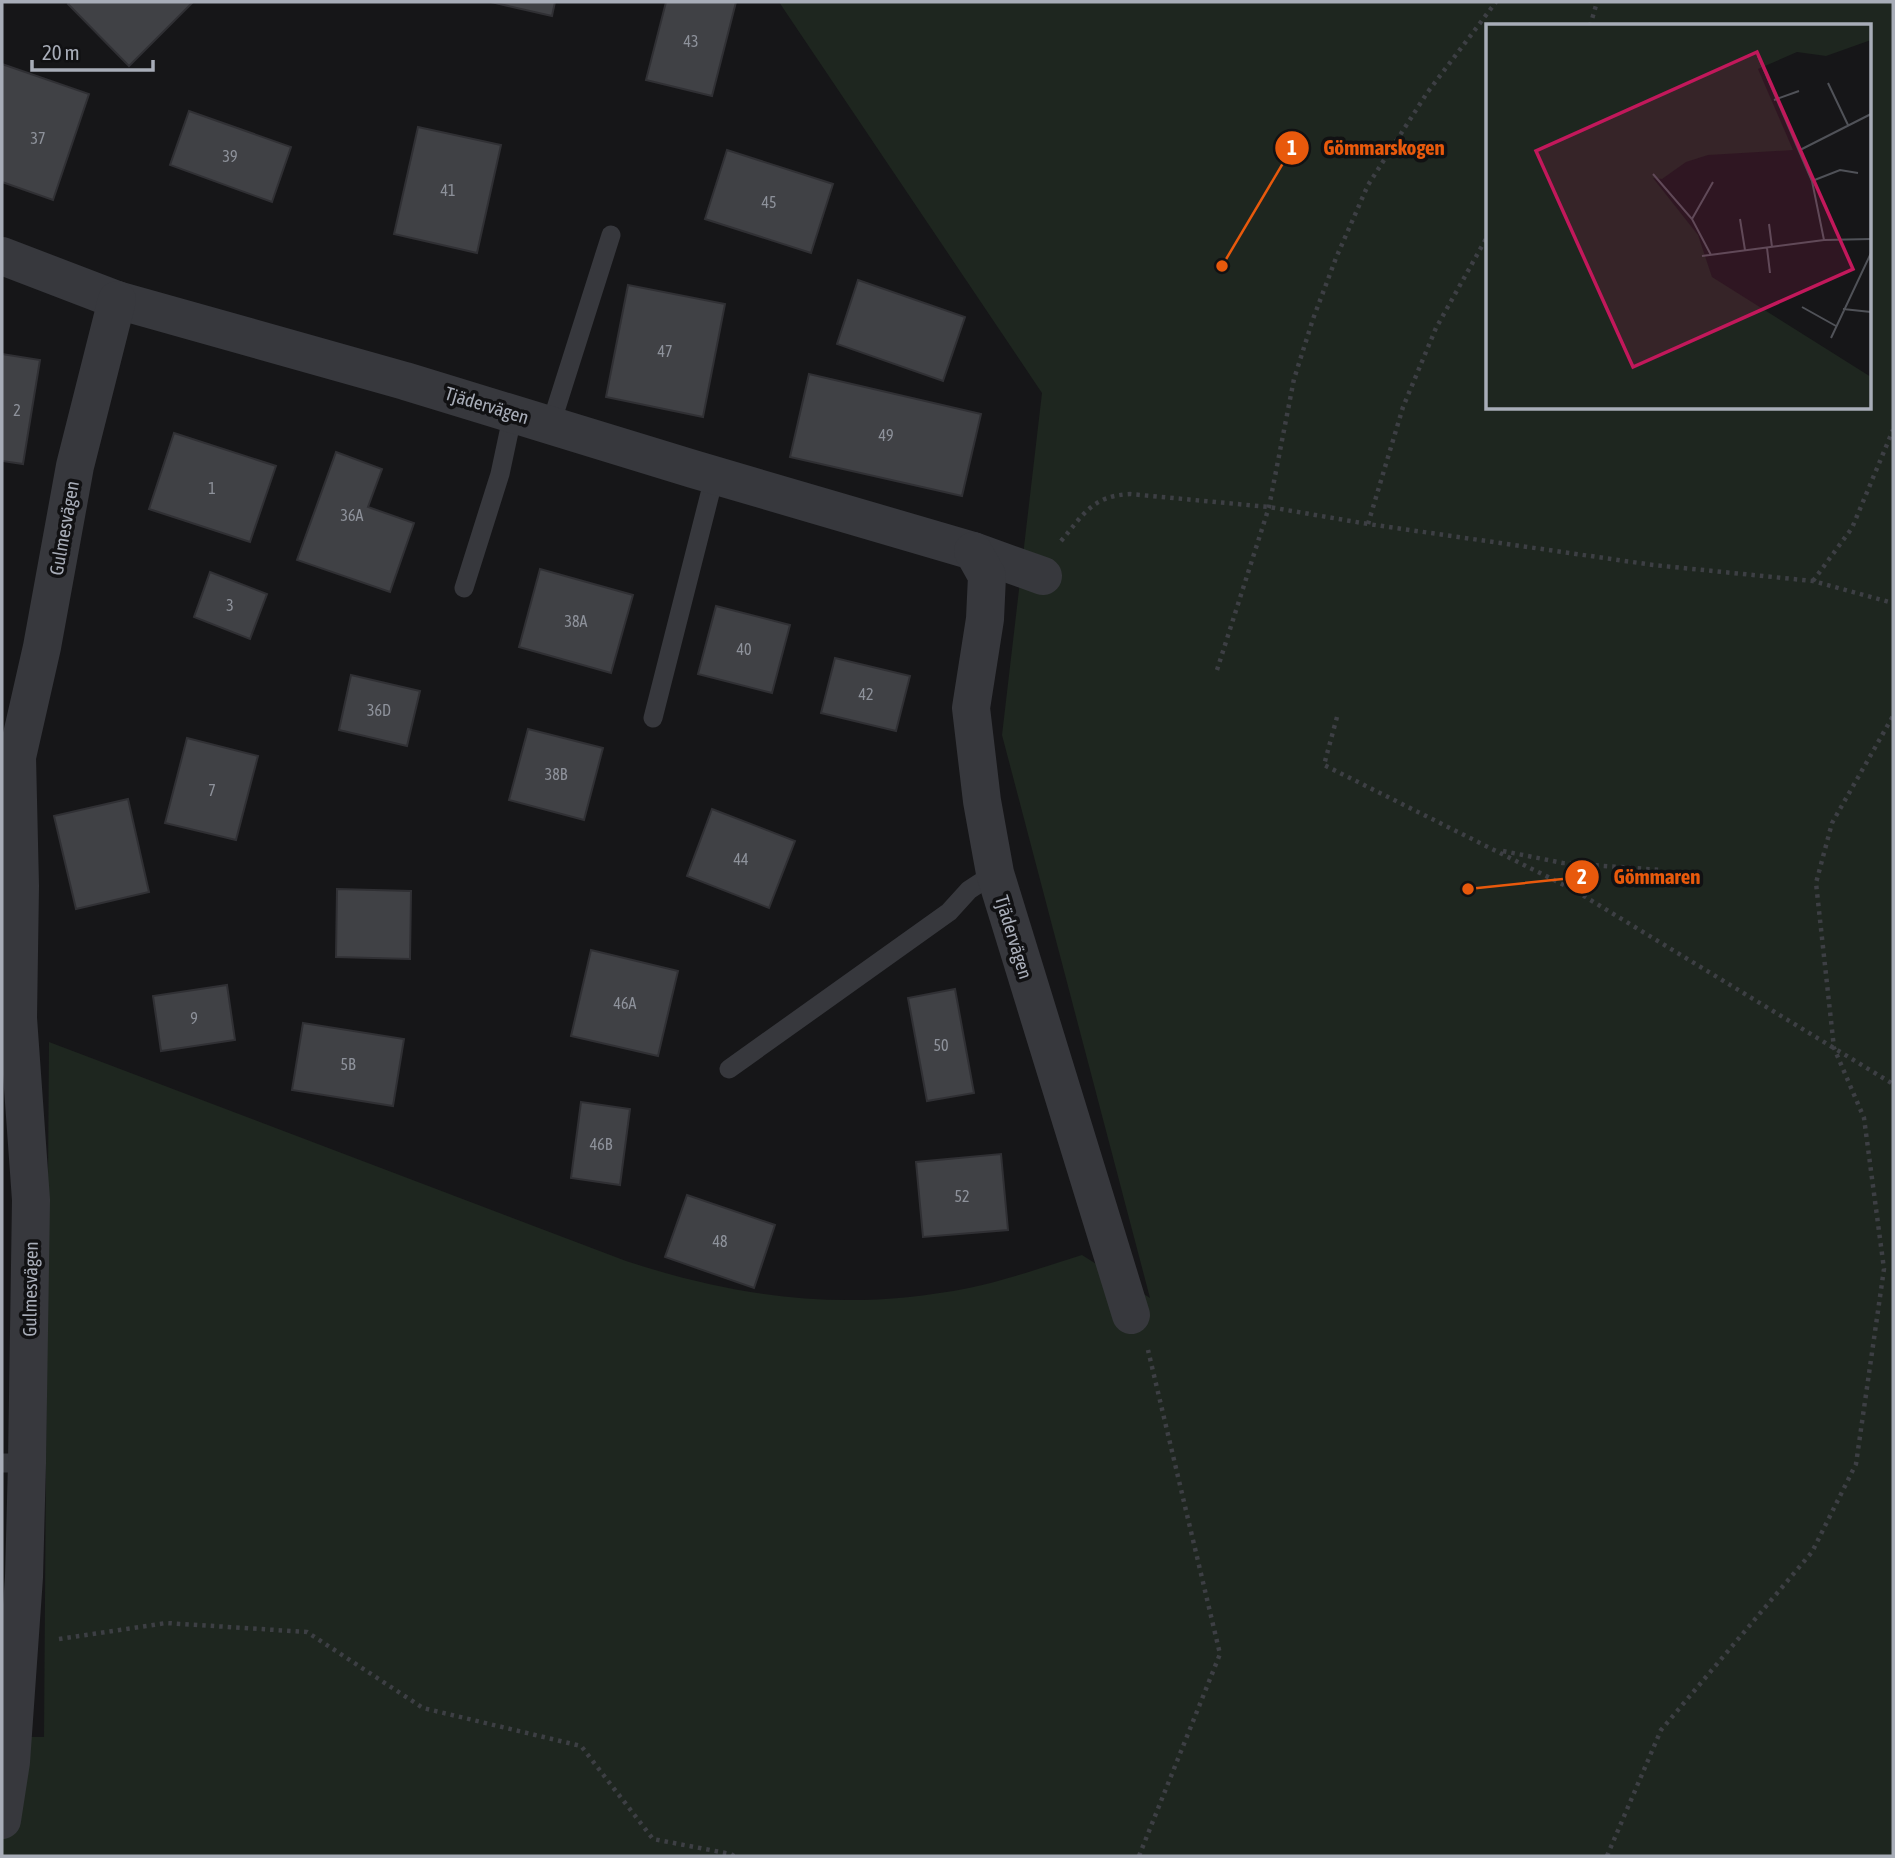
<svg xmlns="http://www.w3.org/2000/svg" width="1895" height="1858" font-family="'Asap Condensed',sans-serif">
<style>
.green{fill:#1e261f;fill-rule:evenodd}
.building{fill:#404145;stroke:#303034;stroke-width:2}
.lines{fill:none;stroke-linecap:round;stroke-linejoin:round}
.path{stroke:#3d3f44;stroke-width:4.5;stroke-dasharray:3.5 5;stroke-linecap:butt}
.lane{stroke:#37383d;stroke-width:19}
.street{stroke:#37383d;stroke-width:38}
.labels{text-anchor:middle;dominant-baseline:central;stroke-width:7;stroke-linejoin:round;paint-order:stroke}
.number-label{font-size:16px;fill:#8e929b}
.street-label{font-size:19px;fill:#a8adb8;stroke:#111113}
.inset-road{fill:none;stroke:#505258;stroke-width:2}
.view{fill:#c2185b;fill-opacity:0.15;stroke:#c2185b;stroke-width:3.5}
.inset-edge{fill:none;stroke:#a8adb8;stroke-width:3.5}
.leader{fill:none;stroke:#e8590c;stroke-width:2.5}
.callout-dot{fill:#e8590c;stroke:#111113;stroke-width:2.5}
.mark-label{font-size:21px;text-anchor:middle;font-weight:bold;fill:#fff}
.callout-label{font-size:21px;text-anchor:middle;font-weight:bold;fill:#e8590c;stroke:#111113;stroke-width:7;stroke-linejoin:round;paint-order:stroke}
</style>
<rect width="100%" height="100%" fill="#161618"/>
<path class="green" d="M779 2H1893V1856H2V1737H44L49 1042 626 1261C743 1299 847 1312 969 1288 1007 1280 1044 1267 1082 1255L1150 1298 1002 735 1042 393ZM1487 26H1869V408H1487Z"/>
<g class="building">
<polygon points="70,2 193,2 129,66 68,4"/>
<polygon points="491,2 555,2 552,16"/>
<polygon points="666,2 736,2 712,96 646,80"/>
<polygon points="2,64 89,94 53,200 2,182"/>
<polygon points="189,111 291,147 272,202 170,165"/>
<polygon points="418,127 501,145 477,253 394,234"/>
<polygon points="727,150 833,184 811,253 705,219"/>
<polygon points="858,280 965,317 943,381 837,344"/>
<polygon points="628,285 725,304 703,417 606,397"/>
<polygon points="2,354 40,360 23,464 2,461"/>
<polygon points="809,374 981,414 962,496 790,457"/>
<polygon points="174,433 276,466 250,542 149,509"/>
<polygon points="336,452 382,469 368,507 414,523 390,592 297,560"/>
<polygon points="540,569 633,595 611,673 519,647"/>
<polygon points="210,572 267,594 250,639 194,617"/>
<polygon points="716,606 790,625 772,693 698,674"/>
<polygon points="835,658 910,676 896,731 821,713"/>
<polygon points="351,675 420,691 407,746 339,730"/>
<polygon points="528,729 603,748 584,820 509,800"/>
<polygon points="187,738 258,756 236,840 165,823"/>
<polygon points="128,799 149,892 76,909 54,816"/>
<polygon points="712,809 795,841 769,908 687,876"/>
<polygon points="337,889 411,891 410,959 336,957"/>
<polygon points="591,950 678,971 658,1056 571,1036"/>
<polygon points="227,985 235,1040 161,1051 153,996"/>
<polygon points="955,989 974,1093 927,1101 908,998"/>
<polygon points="303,1023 404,1039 393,1106 292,1090"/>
<polygon points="581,1102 630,1109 620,1185 571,1178"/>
<polygon points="1001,1154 1008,1230 923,1237 916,1162"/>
<polygon points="687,1195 775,1225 754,1288 665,1257"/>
</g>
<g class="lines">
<g class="path">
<polyline points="1590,26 1597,2"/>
<polyline points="1368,524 1403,407 1436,328 1487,237"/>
<path d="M1061 541C1084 514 1092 496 1130 494L1269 507 1368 524 1653 565 1813 581 1893 603"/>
<polyline points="1813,581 1852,528 1893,430"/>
<polyline points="1217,670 1269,507 1294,379 1313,319 1336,258 1368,185 1427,93 1496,2"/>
<polyline points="1337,717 1324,765 1574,890 1893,1084"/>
<polyline points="1503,851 1563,863 1661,870"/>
<polyline points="59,1639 166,1623 307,1632 423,1708 581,1746 653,1839 731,1854 734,1856"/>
<polyline points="1139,1856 1220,1654 1148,1350"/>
<polyline points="1607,1856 1661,1730 1812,1552 1856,1464 1884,1269 1864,1118 1834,1048 1816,883 1832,823 1893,716"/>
</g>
<g class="lane">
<polyline points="551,424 611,235"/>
<polyline points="464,588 500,474 513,413"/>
<polyline points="653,718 715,474"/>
<polyline points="729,1069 949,912 969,890 995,873"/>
<polyline points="2,1463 27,1463"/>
</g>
<g class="street">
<polyline points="2,256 117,300 405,381 693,469 973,551 1043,576"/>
<polyline points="973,551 987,576 985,619 971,708 982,801 995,873 1131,1315"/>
<polyline points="2,1820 11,1762 24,1577 27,1463 31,1200 18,1018 20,886 17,757 42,647 75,466 117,300"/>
</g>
</g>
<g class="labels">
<g class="number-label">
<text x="691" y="41">43</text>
<text x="38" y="138">37</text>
<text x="230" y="156">39</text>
<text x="448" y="190">41</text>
<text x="769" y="202">45</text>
<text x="665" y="351">47</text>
<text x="17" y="410">2</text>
<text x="886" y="435">49</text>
<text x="212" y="488">1</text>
<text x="352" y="515">36A</text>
<text x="230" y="605">3</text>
<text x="576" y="621">38A</text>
<text x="744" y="649">40</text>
<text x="866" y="694">42</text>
<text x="379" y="710">36D</text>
<text x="556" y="774">38B</text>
<text x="212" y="790">7</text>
<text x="741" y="859">44</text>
<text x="625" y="1003">46A</text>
<text x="194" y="1018">9</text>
<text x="941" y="1045">50</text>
<text x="348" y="1064">5B</text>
<text x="601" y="1144">46B</text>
<text x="962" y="1196">52</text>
<text x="720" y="1241">48</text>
</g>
<g class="street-label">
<text transform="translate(487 405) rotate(17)">Tjädervägen</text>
<text transform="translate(64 528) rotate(-80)">Gulmesvägen</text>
<text transform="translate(1014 937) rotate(73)">Tjädervägen</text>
<text transform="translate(30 1289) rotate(-89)">Gulmesvägen</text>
</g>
</g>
<g transform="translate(1486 24)">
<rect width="385" height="385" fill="#161618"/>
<path d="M0 0H385V16L340 32 311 28 272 45 307 126 222 131 200 138 176 155 167 154 212 211 226 253 385 353V385H0Z" fill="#1e261f"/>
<path class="inset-road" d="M272 32 326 157 338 216M342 59 362 101M288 76 313 67M312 127 385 90M167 150 206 195 225 231M326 157 354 146 372 149M206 195 227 158M254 195 259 226M283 200 286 223M281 224 284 249M216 232 338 216 385 215M316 283 350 302M357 285 385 288M345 314 385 229"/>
<path class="view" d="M271 28 367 245 147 343 50 127Z"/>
<rect width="385" height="385" class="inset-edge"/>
</g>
<path class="leader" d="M1222 266L1292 148M1468 889L1582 877"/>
<g class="callout-dot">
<circle cx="1222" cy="266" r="7"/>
<circle cx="1468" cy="889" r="7"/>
<circle cx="1292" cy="148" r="18"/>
<circle cx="1582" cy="877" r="18"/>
</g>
<g class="mark-label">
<text x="1292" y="155">1</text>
<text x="1582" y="884">2</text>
</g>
<g class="callout-label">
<text x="1384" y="155">Gömmarskogen</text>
<text x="1657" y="884">Gömmaren</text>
</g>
<rect width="1895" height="1858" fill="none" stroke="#a8adb8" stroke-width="7"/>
<path d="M32 60v10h121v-10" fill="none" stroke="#a8adb8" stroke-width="3.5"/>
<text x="42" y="60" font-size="21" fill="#a8adb8" stroke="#111113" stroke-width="5" paint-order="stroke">20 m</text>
</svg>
